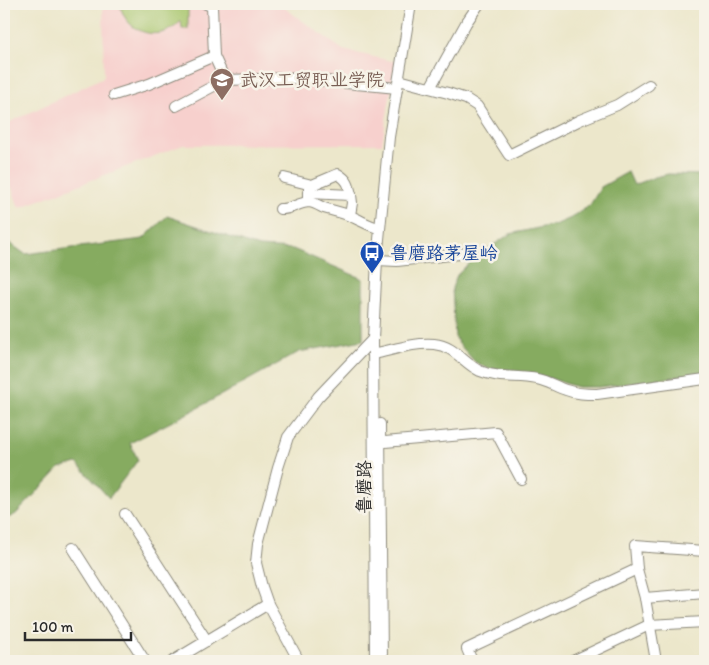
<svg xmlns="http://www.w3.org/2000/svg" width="709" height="665" font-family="Itim,'LXGW WenKai TC',sans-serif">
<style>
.built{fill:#f7d0cd}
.green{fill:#a8c66d;stroke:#6a784c}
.forest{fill:#86ab60;stroke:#586b46}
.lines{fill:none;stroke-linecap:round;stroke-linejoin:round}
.minor-casing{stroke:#8c897b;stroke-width:12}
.minor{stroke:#fff;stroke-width:10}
.labels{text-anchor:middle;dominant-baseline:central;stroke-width:5;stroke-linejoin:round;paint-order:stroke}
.education-label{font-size:18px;fill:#785e54;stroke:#f7f3e8;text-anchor:start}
.transit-label{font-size:18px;fill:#164399;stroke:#f7f3e8;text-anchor:start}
.street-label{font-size:18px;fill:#2b2b2b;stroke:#f7f3e8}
</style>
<rect width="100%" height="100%" fill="#f7f3e8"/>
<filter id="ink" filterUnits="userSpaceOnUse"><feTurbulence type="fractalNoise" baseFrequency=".02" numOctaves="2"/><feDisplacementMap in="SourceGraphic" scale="10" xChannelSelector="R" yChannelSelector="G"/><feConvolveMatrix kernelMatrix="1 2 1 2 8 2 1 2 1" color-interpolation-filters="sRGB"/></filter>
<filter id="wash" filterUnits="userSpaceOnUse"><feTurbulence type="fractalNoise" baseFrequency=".0096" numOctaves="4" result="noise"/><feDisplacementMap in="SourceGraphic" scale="20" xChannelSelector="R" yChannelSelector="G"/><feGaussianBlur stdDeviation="1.12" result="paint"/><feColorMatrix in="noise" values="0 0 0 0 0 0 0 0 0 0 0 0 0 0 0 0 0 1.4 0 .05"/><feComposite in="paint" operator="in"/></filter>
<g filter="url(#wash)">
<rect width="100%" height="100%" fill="#ece7cb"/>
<polygon class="built" points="103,4 286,4 286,9 343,50 396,62 382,144 183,145 19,208 4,166 4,125 104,77"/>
<path class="green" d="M120 4H188V29H182L181 21C161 44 125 34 120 4Z"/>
<g class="forest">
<polygon points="628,172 634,185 655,177 668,174 705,175 705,373 599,387 577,387 549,378 489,369 475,362 459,344 455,337 452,288 457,275 474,258 510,234 557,224 571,218 590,205 601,187"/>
<polygon points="167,216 259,247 293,249 363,279 363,340 299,352 194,410 130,443 138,460 109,498 77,463 60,468 16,514 4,520 4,239 25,254 143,239"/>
</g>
</g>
<g filter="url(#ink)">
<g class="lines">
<defs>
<g id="minor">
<polyline points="206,4 212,6 214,56"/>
<polyline points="399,80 448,93 466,99 477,106 509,155 580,120 617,105 649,85"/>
<polyline points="430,88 466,23 479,4"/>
<polyline points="114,95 149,84 214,56 225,80"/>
<polyline points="176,106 225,80 295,78 397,88"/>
<polyline points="284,178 312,185"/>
<path d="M308 193 312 185 338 174C348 180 349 185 351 195"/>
<polyline points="308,202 308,193 351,195 352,203 350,215"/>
<path d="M280 209C291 210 299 202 310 202 316 203 319 206 324 208 333 211 342 212 350 216 361 220 368 226 379 228"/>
<polyline points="377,260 397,261 468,253"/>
<path d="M373 354C393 350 415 342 434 344 455 346 463 363 480 371 499 379 518 375 537 379 548 381 556 387 566 390 576 394 586 394 597 394L705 379"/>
<polyline points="380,424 382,661"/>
<polyline points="374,443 496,432 521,479"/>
<polyline points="125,514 207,641"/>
<polyline points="73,548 145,661"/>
<polyline points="645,598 705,593"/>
<polyline points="173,661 268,604"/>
<polyline points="299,661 268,604 262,587 256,563 258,544 278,468 288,437 318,397 373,339"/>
<polyline points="375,661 373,339 377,260 389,137 411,4"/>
<polyline points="472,661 467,649 637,569"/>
<polyline points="573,661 649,625 705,622"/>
<polyline points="656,661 645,598 637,569 635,546 705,551"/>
</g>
</defs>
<use href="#minor" class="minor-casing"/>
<use href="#minor" class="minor"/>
</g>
</g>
<defs>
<symbol id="university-pin" viewBox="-11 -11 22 30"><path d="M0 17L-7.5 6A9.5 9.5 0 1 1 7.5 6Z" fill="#8d6e63" stroke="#f7f3e8"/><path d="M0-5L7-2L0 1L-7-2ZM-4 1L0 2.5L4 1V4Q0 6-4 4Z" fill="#fff"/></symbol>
<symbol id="bus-pin" viewBox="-11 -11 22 30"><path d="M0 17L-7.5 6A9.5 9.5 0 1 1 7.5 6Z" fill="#1a4fb4" stroke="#f7f3e8"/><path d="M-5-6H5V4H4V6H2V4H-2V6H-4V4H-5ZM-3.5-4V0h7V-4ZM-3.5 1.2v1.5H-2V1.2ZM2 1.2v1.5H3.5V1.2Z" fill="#fff"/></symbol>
</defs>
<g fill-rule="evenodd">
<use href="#university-pin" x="208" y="66" width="28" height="38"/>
<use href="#bus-pin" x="358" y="239" width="28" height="38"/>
</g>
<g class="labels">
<g class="education-label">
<text x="240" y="80">武汉工贸职业学院</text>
</g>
<g class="transit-label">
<text x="390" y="253">鲁磨路茅屋岭</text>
</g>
<g class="street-label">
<text transform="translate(364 487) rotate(-90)">鲁磨路</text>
</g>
</g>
<rect width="709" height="665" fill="none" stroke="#f7f3e8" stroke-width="20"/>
<path d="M25 632v8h106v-8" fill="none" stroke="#2b2b2b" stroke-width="2.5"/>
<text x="32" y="632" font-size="15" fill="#2b2b2b" stroke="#f7f3e8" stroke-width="4" paint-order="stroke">100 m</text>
</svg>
